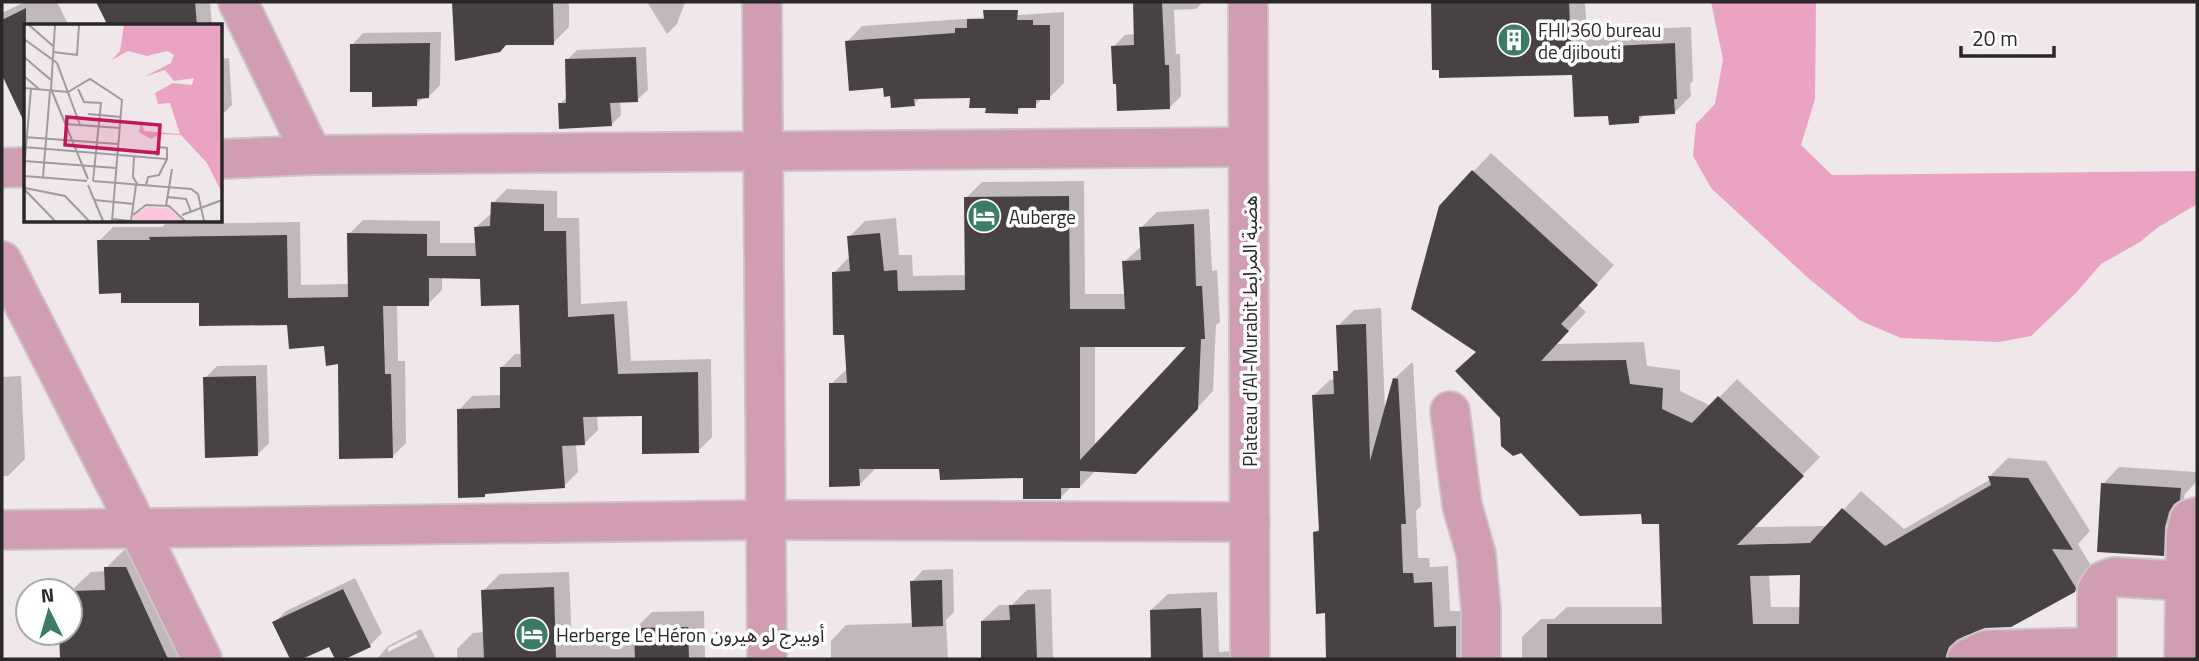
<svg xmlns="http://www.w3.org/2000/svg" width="2199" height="661" font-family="'Titillium Web','Noto Sans Arabic',sans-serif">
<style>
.water{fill:#eaa3c3}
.shadow{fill:#0003;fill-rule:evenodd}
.building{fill:#494245;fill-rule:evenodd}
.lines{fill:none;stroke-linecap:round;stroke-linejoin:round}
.minor-casing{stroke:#ccc4c7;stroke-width:42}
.minor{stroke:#d19db3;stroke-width:38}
.labels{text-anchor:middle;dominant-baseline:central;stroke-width:7;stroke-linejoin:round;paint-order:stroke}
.poi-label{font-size:19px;fill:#2a2728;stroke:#fff;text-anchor:start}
.street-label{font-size:19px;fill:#2a2728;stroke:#fff}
.inset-road{fill:none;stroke:#a19a9c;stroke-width:2}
.view{fill:#c2185b;fill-opacity:0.15;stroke:#c2185b;stroke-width:3.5}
.inset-edge{fill:none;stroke:#2a2728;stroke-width:3.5}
</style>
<rect width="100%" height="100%" fill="#f0e7ea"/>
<polygon class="water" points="1711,2 1816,2 1815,99 1801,145 1832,175 2197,171 2197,204 2157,228 2140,242 2101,264 2076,293 2031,336 1999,342 1901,338 1861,321 1807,277 1711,188 1693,156 1696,124 1715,104 1723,59"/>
<g class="shadow">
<polygon points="25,2 57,2 69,26 26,26 26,100 18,104 2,70 2,13"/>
<polygon points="137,2 210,2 212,26 139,26"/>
<polygon points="454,2 569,2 569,27 553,43 506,44 457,59"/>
<polygon points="647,2 685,2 677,24 667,34"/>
<polygon points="1135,2 1203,2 1196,9 1174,10 1176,54 1180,54 1181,96 1169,108 1113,47 1125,35 1136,34"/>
<polygon points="1433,2 1585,2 1587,32 1691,27 1693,81 1690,84 1691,96 1674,113 1645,114 1638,121 1610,114 1574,73 1433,68"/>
<polygon points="1064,12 1064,83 1049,98 1043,98 1035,106 1023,106 1017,112 988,106 971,97 921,97 914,104 891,95 847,42 862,26"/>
<polygon points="441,32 440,85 428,97 424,97 416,104 374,90 352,45 363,33"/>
<polygon points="646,47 648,90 637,100 620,101 621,115 611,125 560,104 568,96 567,60 577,50"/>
<polygon points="229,58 232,105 220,117 220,59"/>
<path d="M1491 153 1614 265 1578 305 1586 312 1556 344 1644 342 1647 366 1680 370V391L1711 406 1737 379 1820 457 1752 527 1828 526 1861 491 1904 529 1991 479 1990 476 2008 458 2046 461 2090 531 2078 544 2093 569V572L2074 590 1964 635 1962 645 1974 659H1522V637L1541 619H1554L1567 607H1663L1660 522 1502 418 1473 172ZM1769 574H1802L1801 607H1771Z"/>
<path d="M1084 181 1085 294H1126L1124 262 1142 246 1141 228 1157 212 1209 209 1212 271 1217 270 1220 322 1216 325 1213 391 1152 456 1096 470 1080 487H1071L1060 498 1025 477 941 467 875 469 859 485 831 384 848 368 846 333 834 273 850 256 849 237 865 221 896 218 899 255H912L913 276 966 275V198L982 182ZM1095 345H1190L1095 446Z"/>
<polygon points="507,189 557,191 557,218 579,218 581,304 627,301 631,361 711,359 712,437 698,451 643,414 597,415 598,430 584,444 576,444 578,472 564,486 488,492 484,496 459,410 472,396 502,395 501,368 515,354 522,354 520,303 482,277 442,277 442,290 428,304 397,304 398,361 405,361 406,443 392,457 340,362 325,344 289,323 201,302 122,291 99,241 113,227 162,227 165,224 300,222 301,285 349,284 349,234 363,220 440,221 440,243 477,243 476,227 492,213 493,203"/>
<polygon points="1381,308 1385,411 1394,379 1411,363 1413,363 1421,506 1416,511 1418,558 1429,558 1430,567 1448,566 1450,611 1471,611 1472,659 1327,659 1326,611 1315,532 1321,527 1313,396 1330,380 1335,379 1335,372 1339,368 1338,326 1354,310"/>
<polygon points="267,365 269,443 258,454 205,378 217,366"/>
<polygon points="21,376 25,459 8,476 2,476 2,377"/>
<polygon points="2119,467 2197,472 2196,482 2185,494 2181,509 2180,537 2163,554 2103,484"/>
<polygon points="126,548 146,548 196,659 62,659 61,633 70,633 71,591 91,572 106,571 106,568"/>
<polygon points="953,569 954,612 946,620 948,659 831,659 831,641 846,625 913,623 912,582 923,570"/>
<polygon points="569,572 572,644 636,642 636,628 652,612 704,611 705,659 457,659 457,649 473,633 485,632 483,591 500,574"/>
<polygon points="355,578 382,633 370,645 341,659 337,659 329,644 298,659 291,659 274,623 286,611"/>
<polygon points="1051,589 1053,659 983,659 982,621 999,605 1012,605 1027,590"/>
<polygon points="1217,592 1219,652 1234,651 1234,659 1153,659 1151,610 1168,594"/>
<path d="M421 629 436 659H377L388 646ZM416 634 418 637 388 652V648Z"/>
</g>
<g class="building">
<polygon points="96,2 195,2 197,26 108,26"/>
<polygon points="452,2 553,2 554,45 506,45 500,52 455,61"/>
<polygon points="1133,2 1162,2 1165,65 1169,65 1170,109 1117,111 1116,84 1113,84 1111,46 1134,45"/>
<polygon points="1431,2 1569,2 1571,48 1675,43 1677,99 1674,99 1675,114 1639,116 1639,123 1609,125 1608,116 1574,117 1572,75 1439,78 1439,70 1432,70"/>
<polygon points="26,8 26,126 2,75 2,20"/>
<polygon points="983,10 1018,10 1017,20 1033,20 1033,25 1050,25 1050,100 1036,100 1036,108 1018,108 1018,114 985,113 986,108 969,108 970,98 914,99 915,106 891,108 890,96 884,97 883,88 849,91 845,41 955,33 955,28 967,28 967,19 984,19"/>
<polygon points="430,43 429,98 417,99 417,106 372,107 372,92 350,92 350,44"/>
<polygon points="636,57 638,102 610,103 612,126 559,129 558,103 566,103 565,59"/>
<path d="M1472 170 1598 285 1561 324 1569 331 1541 361 1626 360 1630 384 1663 388 1662 409 1692 423 1718 396 1804 476 1737 545 1810 543 1842 508 1885 546 1991 485 1988 476 2028 478 2073 550 2052 549 2076 588 2075 592 2011 627 1985 628 1958 639 1949 647 1945 659H1547V624H1662L1659 524H1642L1641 514 1580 516 1521 453 1513 456 1501 446 1500 418 1455 371 1476 352 1411 309 1439 206ZM1800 575 1799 624H1753L1750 576Z"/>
<path d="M1069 196 1070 309H1125L1122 261 1141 260 1139 227 1194 224 1196 286H1202L1205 339H1201L1198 409 1136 474 1080 471V488H1061V499H1023V478L940 480 939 469H859L860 486 829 487V383H847L844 335H833L832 272 850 271 847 236 880 233 884 271 897 270 898 291 965 290 964 197ZM1080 347H1186L1080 460Z"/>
<polygon points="491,202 544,204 544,231 566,231 568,317 614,314 618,374 698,372 699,453 642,454 642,416 583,417 585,445 562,446 565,488 485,494 485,497 458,498 457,409 500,408 500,367 521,367 519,305 481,306 480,279 429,278 429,306 383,306 385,374 391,374 393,458 339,459 338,364 326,366 324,346 289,349 287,325 199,326 199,303 121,303 121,293 99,294 97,240 150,240 149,237 287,235 288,298 348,297 347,233 427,234 427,256 476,256 474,227 490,226"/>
<polygon points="1366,324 1370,461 1393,378 1398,379 1406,524 1401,524 1403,573 1413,573 1414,583 1432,582 1434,627 1456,626 1456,659 1326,659 1325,613 1316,614 1313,532 1319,531 1312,395 1334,394 1333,371 1338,371 1336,325"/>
<polygon points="256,376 258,456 205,458 203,377"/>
<polygon points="2101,483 2181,488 2180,500 2174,504 2169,512 2165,527 2164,556 2097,552"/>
<polygon points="104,567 126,567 168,659 60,659 59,633 70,633 69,591 105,590"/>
<polygon points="942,580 943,626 912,627 910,581"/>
<polygon points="554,587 556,659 484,659 481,590"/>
<polygon points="343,589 371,647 345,659 335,659 329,647 302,659 290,659 272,622"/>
<polygon points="1035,604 1037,659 981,659 981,621 1010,620 1009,605"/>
<polygon points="1201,608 1203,659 1151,659 1150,610"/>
<polygon points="688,627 689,659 635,659 634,628"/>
</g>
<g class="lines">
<defs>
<g id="minor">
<polyline points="238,2 312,155"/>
<polyline points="762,2 767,659"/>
<polyline points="1248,2 1250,659"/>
<polyline points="220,159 312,155 1248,147"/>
<polyline points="2,168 26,167"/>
<polyline points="2,261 138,528 202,659"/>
<polyline points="1450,411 1462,505 1476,554 1481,610 1481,659"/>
<polyline points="2,530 766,520 1250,522"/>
<polyline points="1967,659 1986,650 2097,647"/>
<polyline points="2097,659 2097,590 2103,581 2114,577 2185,581"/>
<polyline points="2184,659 2186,533 2190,519 2197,517"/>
</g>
</defs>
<use href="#minor" class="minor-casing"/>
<use href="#minor" class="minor"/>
</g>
<defs>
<symbol id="building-disc" viewBox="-11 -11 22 22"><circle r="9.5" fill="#3c7b68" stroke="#fff"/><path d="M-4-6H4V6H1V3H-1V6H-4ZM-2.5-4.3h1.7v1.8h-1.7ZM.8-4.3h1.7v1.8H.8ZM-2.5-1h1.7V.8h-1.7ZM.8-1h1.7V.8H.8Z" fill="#fff"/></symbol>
<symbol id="hotel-disc" viewBox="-11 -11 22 22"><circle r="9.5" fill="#3c7b68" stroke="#fff"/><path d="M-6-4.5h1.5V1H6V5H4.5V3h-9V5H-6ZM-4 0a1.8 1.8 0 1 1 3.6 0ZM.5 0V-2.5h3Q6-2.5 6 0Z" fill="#fff"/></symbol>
</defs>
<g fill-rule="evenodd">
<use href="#building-disc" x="1495" y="21" width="38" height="38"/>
<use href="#hotel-disc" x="965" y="197" width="38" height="38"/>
<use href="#hotel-disc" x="513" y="615" width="38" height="38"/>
</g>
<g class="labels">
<g class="poi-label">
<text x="1538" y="29">FHI 360 bureau<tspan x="1538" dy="22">de djibouti</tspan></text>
<text x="1009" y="216">Auberge</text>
<text x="556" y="634">Herberge Le Héron أوبيرج لو هيرون</text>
</g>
<g class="street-label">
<text transform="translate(1249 331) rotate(-90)">Plateau d'Al-Murabit هضبة المرابط</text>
</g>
</g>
<g transform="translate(24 24)">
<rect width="198" height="198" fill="#f0e7ea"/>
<path d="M124 183 144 184 159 197H109L110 191Z" fill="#fcc6dd"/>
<path d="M100 1H198V169L183 139 157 111 136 110 127 115 115 108 117 97 120 107 156 110 146 79 134 80 131 69 149 59 168 61 170 54 150 57 141 46 120 53 147 39 150 31 143 27 123 32 104 27 88 36 96 27Z" fill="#eaa3c3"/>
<path class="inset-road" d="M5 1 29 22M31 1 27 65 64 155M0 15 33 39 56 101M29 28 53 31 55 1M0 33 27 56M0 52 16 66M0 64 44 68 66 55 98 76 88 197M54 65 60 78 77 79 69 157M64 90 97 93M41 100 96 104M0 113 94 120M0 123 143 135 135 151 124 153 122 161M110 132 109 153 114 161M133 132 134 123 143 124V135M0 137 92 144M0 146 7 65M0 152 63 157M19 153 26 67M69 157 167 165 174 170 180 197M64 161 79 197M1 164 41 172 65 197M1 166 31 197M143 173 162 175 167 188M71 176 110 180M142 182 148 145M109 191 122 181 145 182 161 197M158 191 198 176M88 195 107 197 112 161"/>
<path class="view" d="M43 93 136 101 134 129 41 121Z"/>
<rect width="198" height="198" class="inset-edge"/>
</g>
<rect width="2199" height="661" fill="none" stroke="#2a2728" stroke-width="7"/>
<g transform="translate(49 612) rotate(355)"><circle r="33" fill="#ffffff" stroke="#aaa9a9" stroke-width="2"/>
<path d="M0-5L12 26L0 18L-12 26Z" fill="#3c7b68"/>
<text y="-10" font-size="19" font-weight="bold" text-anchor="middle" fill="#2a2728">N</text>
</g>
<path d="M1961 46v10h93v-10" fill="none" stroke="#2a2728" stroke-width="3.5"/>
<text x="1972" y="46" font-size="21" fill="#2a2728" stroke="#ffffff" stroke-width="5" paint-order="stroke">20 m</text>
</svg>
